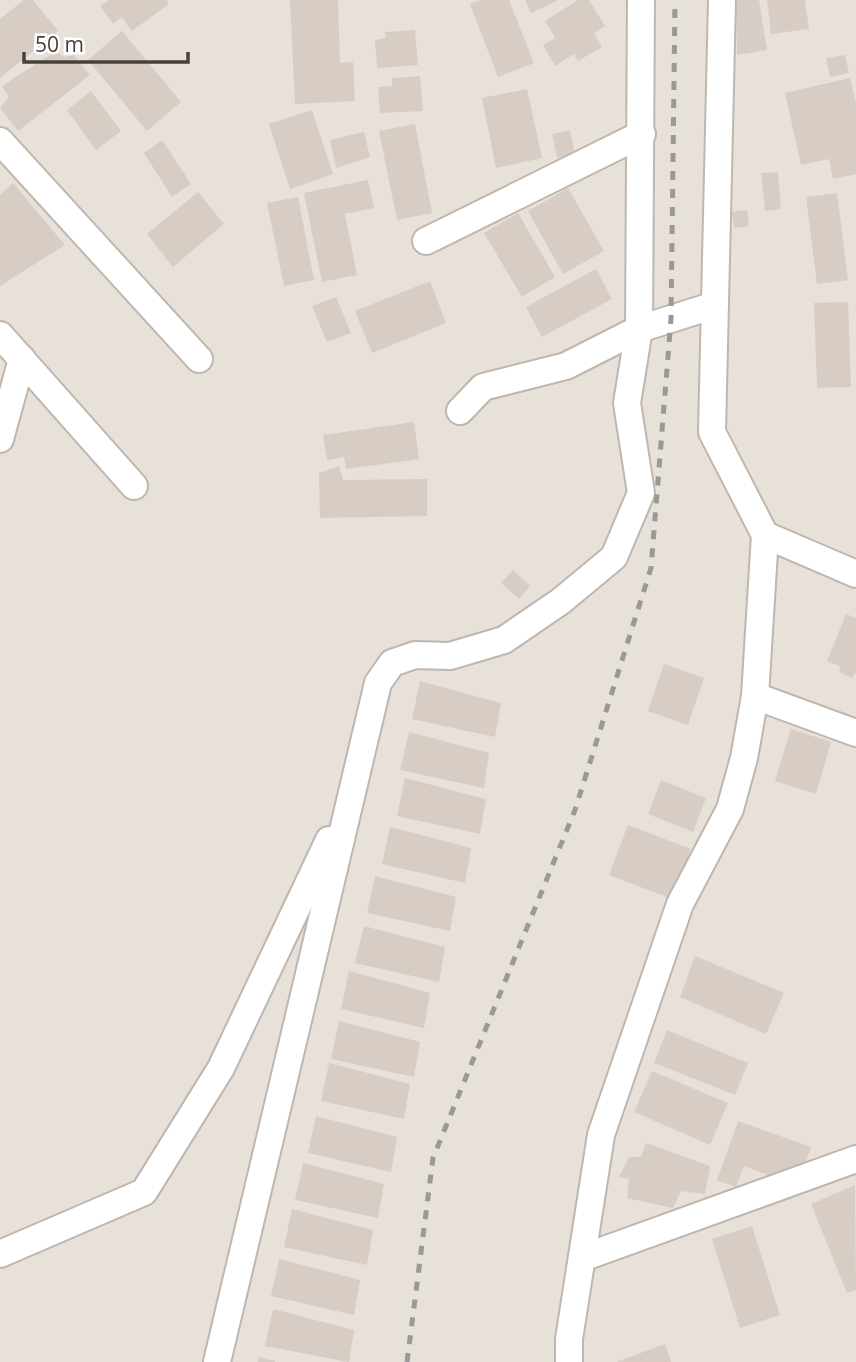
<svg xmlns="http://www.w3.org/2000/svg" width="856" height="1362" font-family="'Open Sans',sans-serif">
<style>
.residential{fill:#e7e1da}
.building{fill:#d8cdc5}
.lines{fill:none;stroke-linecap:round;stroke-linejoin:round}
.minor-casing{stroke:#bfb6af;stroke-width:30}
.minor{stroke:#fff;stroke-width:26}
.rail{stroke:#999;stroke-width:5;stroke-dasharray:9 9;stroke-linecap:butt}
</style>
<rect width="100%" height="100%" fill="#f4f0ec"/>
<rect class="residential" x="0" y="0" width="856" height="1362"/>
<g class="building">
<polygon points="24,0 33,0 58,31 0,78 0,19"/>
<polygon points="109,0 166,0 169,4 132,31 122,17 113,24 100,6"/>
<polygon points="290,0 338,0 340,63 353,62 355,101 295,104"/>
<polygon points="480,0 509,0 534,63 498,77 470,4"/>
<polygon points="525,0 559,0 531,13"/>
<polygon points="578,0 589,0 605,26 594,33 602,47 578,61 574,54 555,66 543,45 555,38 545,21"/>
<polygon points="736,0 759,0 767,50 737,55"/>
<polygon points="767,0 805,0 809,29 771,34"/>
<polygon points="415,30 418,65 377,68 375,40 386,38 385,32"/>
<polygon points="122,31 181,102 147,131 88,60"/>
<polygon points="56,51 64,57 74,55 90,75 18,131 0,108 9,97 2,86"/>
<polygon points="845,55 849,73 830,77 826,58"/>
<polygon points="420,76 423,111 380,113 378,87 392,86 392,78"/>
<polygon points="850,78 856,103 856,174 833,179 829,159 801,165 785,93"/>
<polygon points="527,89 542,158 496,168 482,98"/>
<polygon points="91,91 121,131 96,150 67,110"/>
<polygon points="312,110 333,174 290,189 269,124"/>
<polygon points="415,124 432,213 397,220 379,131"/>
<polygon points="570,130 575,154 557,158 552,134"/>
<polygon points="364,132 370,157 336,168 330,140"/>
<polygon points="162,140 191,184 172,197 144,153"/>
<polygon points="778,172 781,209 765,211 761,173"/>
<polygon points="368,180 374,208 345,214 357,275 322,282 304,193"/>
<polygon points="13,183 65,245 0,286 0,195"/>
<polygon points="568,188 604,251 563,274 528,211"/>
<polygon points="198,192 224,224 173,267 147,234"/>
<polygon points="837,193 848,280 817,284 806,197"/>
<polygon points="298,197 314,280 284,286 267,203"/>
<polygon points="747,210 749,226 734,228 732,212"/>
<polygon points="518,213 555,277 522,297 484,233"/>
<polygon points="596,269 612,299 542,337 526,307"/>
<polygon points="430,281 446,323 372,353 355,311"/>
<polygon points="336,297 351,333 327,342 312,306"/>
<polygon points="848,302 851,387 817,388 814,303"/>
<polygon points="414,422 419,459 346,469 344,457 327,460 323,435"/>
<polygon points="339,466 343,480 427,479 427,516 320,518 319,473"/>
<polygon points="513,570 530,586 519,599 501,583"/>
<polygon points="846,614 856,618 856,672 852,678 839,672 840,666 827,661"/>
<polygon points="664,664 704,678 688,725 648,711"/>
<polygon points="420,681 501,703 495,737 412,719"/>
<polygon points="791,729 831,742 816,794 775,781"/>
<polygon points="409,732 489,753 484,788 400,770"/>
<polygon points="405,778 486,799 480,834 397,816"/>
<polygon points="661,780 706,798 693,832 648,814"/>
<polygon points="628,825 691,849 672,899 609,875"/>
<polygon points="390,827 471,848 465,883 382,864"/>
<polygon points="375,876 456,897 450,931 367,913"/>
<polygon points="364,926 445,947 439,982 355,963"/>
<polygon points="695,956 784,993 766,1034 680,997"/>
<polygon points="349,971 430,993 424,1028 341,1009"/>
<polygon points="339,1021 420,1042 414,1077 331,1059"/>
<polygon points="667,1030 748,1063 735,1095 654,1063"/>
<polygon points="329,1063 410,1084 404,1119 321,1101"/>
<polygon points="652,1071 728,1103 710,1145 634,1112"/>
<polygon points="316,1116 397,1137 391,1172 308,1153"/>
<polygon points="738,1121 811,1147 805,1165 773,1177 744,1166 736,1187 717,1180"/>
<polygon points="646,1143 710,1166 705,1194 681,1191 673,1208 627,1198 629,1179 619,1177 629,1157 641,1157"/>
<polygon points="303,1163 384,1184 378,1218 295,1200"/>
<polygon points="855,1185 856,1290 847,1293 811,1204"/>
<polygon points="292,1209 373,1230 367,1265 284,1247"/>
<polygon points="752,1226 780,1315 740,1328 712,1239"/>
<polygon points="279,1259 360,1280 354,1315 271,1296"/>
<polygon points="273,1309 354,1330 349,1362 265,1346"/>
<polygon points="665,1344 671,1362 616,1362"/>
<polygon points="259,1357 275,1361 275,1362 258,1362"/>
</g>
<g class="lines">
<defs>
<g id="minor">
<polyline points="0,141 199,359"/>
<polyline points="426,241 642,134"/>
<polyline points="0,335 134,486"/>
<polyline points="460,411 483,387 566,366 639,329 715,305"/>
<polyline points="0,439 22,359"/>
<polyline points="765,535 856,574"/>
<polyline points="755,696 856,733"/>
<polyline points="0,1254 144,1192 221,1068 329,840"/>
<polyline points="582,1258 856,1159"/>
<polyline points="217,1362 378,683 392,663 415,655 450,656 504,640 561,601 614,557 641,493 627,403 639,329 641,0"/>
<polyline points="569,1362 569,1339 601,1135 680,904 730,809 744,758 755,696 765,535 712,432 722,0"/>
</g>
</defs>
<use href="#minor" class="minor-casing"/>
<use href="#minor" class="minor"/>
<polyline class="rail" points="407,1362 433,1158 575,810 651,568 671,319 675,0"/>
</g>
<path d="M24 52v10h164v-10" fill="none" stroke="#48403a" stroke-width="3.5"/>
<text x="35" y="52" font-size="21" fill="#48403a" stroke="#ffffff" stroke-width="5" paint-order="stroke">50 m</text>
</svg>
